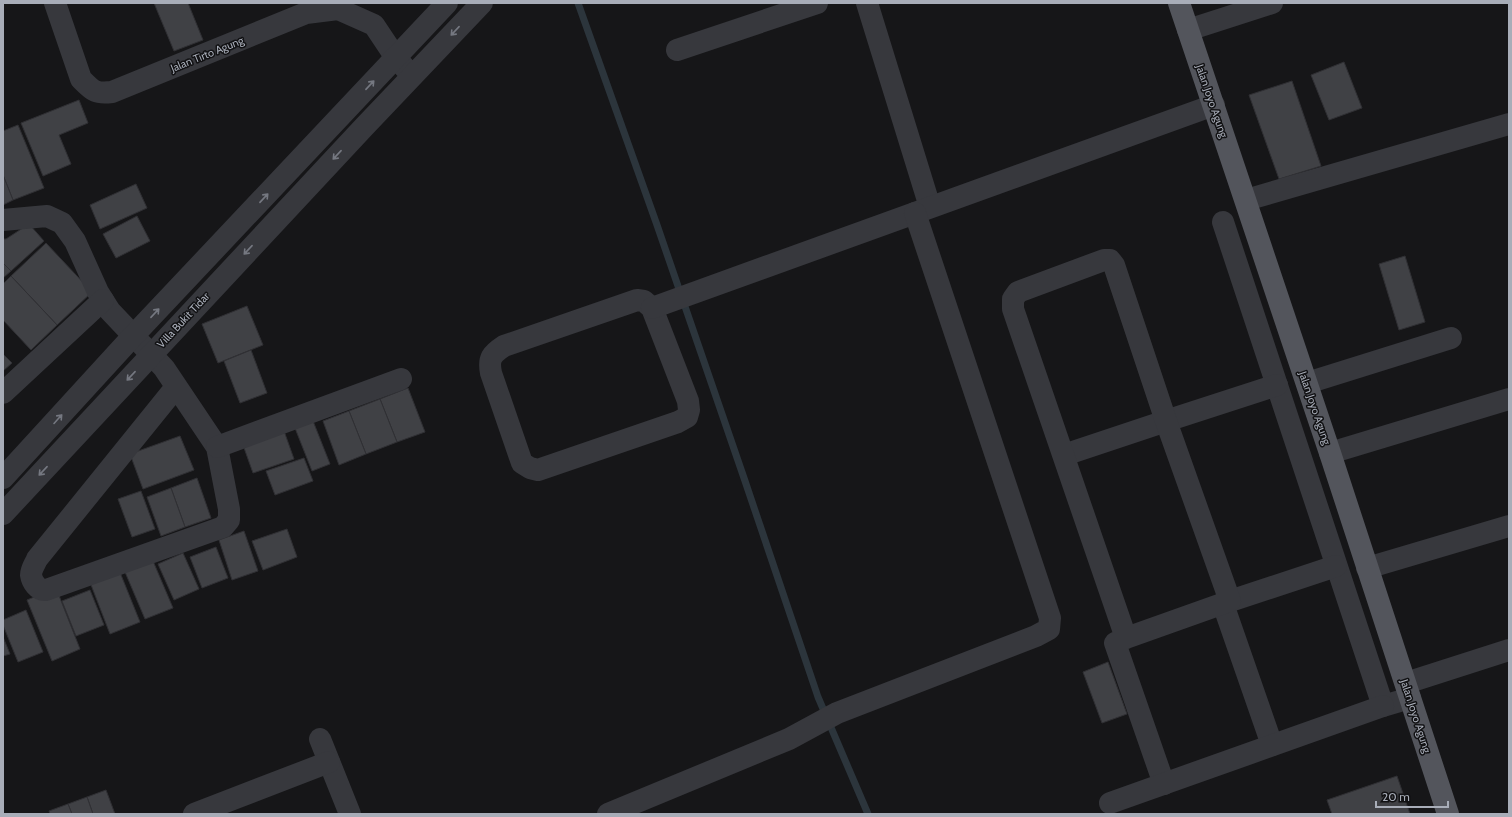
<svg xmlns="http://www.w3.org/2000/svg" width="1512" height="817" font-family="Cabin,sans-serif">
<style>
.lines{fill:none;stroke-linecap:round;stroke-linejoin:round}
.stream{stroke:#2c353c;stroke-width:7}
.building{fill:#404145;stroke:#303034}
.minor{stroke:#37383d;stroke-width:22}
.major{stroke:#53555c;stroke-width:22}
.oneway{stroke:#757881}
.labels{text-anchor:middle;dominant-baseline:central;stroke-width:3;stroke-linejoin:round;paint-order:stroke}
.street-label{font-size:11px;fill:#a8adb8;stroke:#111113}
</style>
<rect width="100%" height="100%" fill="#161618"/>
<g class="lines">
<polyline class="stream" points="578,3 657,225 744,478 818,697 868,814"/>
</g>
<g class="building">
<polygon points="154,3 188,3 203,40 174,51"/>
<polygon points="1344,62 1362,108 1329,120 1311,75"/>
<polygon points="1292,81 1321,166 1279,179 1249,95"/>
<polygon points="79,100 88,123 59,135 71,164 43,176 21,123"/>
<polygon points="18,125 44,188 13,200 3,175 3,131"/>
<polygon points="3,175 13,200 3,205"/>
<polygon points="136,184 147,208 100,229 90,205"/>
<polygon points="137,216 150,241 116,258 103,234"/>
<polygon points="29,224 44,241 11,271 3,263 3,239 6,239"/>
<polygon points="46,243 92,292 57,325 11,276"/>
<polygon points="1405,256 1425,322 1399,330 1379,264"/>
<polygon points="3,263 11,271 3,278"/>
<polygon points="11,276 57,325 31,350 3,320 3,284"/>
<polygon points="247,306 263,345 218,363 202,324"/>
<polygon points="251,350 267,393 240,403 224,361"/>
<polygon points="3,354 12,363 3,371"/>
<polygon points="408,388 425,432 397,442 380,399"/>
<polygon points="380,399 397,442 366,454 349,411"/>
<polygon points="349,411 366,454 339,465 323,421"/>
<polygon points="313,421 330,464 312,471 295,428"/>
<polygon points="284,431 294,459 253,473 243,445"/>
<polygon points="180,436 194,470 143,489 130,454"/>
<polygon points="304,458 313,481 275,495 266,471"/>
<polygon points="197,478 211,518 185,527 171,488"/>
<polygon points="171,488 185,527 161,536 147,497"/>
<polygon points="141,491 155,529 132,537 118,499"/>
<polygon points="287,529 297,557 263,570 252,541"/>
<polygon points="244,531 258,571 232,580 219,540"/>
<polygon points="216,547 228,578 202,588 190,557"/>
<polygon points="183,553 199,589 174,600 158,564"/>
<polygon points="153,561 173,608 145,619 125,572"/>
<polygon points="117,565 140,622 110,634 88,577"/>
<polygon points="56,588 80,649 52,661 27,600"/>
<polygon points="90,590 104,625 76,636 62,601"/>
<polygon points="26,610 43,652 18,662 3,625 3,620"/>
<polygon points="3,637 10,654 3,656"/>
<polygon points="1108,662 1127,714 1102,723 1083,672"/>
<polygon points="1397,776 1410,814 1332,814 1327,800"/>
<polygon points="106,790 115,814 93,814 87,797"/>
<polygon points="87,797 93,814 72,814 68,804"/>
<polygon points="68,804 72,814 50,814 49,811"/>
</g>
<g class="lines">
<g class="minor">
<path d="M55 3 81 79C93 91 95 94 112 92L306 13 338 9 374 25 396 58 405 68"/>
<polyline points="867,3 930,207"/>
<polyline points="1188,30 1272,3"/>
<polyline points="677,50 817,3"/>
<polyline points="1246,200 1509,124"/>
<path d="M3 220 47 216 62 223 75 241 98 292 110 311 164 368 217 447 229 509V520L223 527 46 590C38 591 32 582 31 575 31 569 35 564 37 559L176 387"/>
<polyline points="1223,222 1383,706 1410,698"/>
<path d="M637 300 644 301 652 308 688 401 689 410 687 417 678 422 538 470 530 468 522 463 491 373C488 358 492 354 504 346Z"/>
<polyline points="652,308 1214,105"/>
<polyline points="1307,383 1451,338"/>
<polyline points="3,393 103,300"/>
<polyline points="217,447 401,379"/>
<polyline points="1330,453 1509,399"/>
<polyline points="1064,455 1166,421 1277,385"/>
<polyline points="3,478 133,336 447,3"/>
<polyline points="3,514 364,127 482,3"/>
<polyline points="1367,568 1509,526"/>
<polyline points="1230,601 1336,566"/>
<polyline points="1223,604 1272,745"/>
<polyline points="1126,638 1013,309 1013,299 1018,292 1104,260 1110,260 1114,265 1166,421 1230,601 1126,638 1115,643 1164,784"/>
<polyline points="1406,683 1509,650"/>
<polyline points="320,739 350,814"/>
<polyline points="1110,803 1383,706"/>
<polyline points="194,814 329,762"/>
<polyline points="608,814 789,739 837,713 1036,636 1049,629 1050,618 915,213"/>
</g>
<polyline class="major" points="1179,3 1330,453 1448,814"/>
</g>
<defs><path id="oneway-shaft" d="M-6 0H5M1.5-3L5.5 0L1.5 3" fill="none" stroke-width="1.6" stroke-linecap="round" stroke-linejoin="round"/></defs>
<g class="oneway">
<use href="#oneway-shaft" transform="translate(455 31) rotate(133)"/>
<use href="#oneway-shaft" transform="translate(370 85) rotate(-47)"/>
<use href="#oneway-shaft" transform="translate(337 155) rotate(133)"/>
<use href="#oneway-shaft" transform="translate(264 198) rotate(-47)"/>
<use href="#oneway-shaft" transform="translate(248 250) rotate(133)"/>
<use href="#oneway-shaft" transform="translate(155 313) rotate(-47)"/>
<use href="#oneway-shaft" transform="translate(131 376) rotate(133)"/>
<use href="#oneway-shaft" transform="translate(58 419) rotate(-48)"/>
<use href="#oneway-shaft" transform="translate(43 471) rotate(133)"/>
</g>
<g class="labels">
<g class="street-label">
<text transform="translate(207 54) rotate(-22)">Jalan Tirto Agung</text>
<text transform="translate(1212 101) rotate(71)">Jalan Joyo Agung</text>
<text transform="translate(183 320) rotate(-47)">Villa Bukit Tidar</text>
<text transform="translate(1315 408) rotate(71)">Jalan Joyo Agung</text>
<text transform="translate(1416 716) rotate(72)">Jalan Joyo Agung</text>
</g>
</g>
<rect width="1512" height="817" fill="none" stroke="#a8adb8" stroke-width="8"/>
<path d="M1376 801v6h72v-6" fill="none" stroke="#a8adb8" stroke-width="2"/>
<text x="1382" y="801" font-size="12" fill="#a8adb8" stroke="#111113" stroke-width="3" paint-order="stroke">20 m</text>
</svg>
